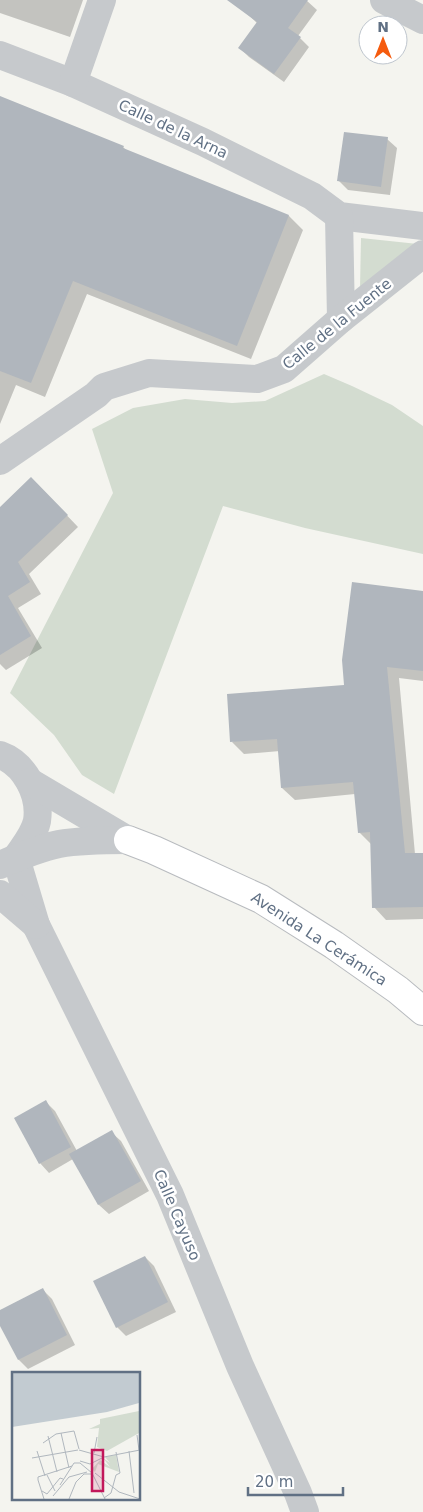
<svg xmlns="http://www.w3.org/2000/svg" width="423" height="1512" font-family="'DejaVu Sans',sans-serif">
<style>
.green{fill:#d3dcd0}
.shadow{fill:#0003}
.building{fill:#b0b6bd}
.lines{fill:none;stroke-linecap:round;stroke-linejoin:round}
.primary-casing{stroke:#b8bbbf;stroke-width:30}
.minor{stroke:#c6c9cc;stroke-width:28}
.primary{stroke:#fff;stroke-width:28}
.labels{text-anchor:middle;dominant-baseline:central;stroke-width:5;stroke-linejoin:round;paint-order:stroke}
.street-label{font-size:15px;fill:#607084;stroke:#fff}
.inset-road{fill:none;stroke:#b0b7be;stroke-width:1}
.view{fill:#c2185b;fill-opacity:0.15;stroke:#c2185b;stroke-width:2.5}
.inset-edge{fill:none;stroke:#607084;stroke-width:2.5}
</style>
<rect width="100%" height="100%" fill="#f4f4ef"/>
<g class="green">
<polygon points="361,238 418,244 360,289"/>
<polygon points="324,374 352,386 392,405 423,426 423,554 305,528 223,506 114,794 82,775 54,735 10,693 113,493 92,429 133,408 185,399 232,403 265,401"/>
</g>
<g class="shadow">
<polygon points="0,0 83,0 70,37 0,13"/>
<polygon points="250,0 306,0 317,10 298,36 309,47 284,82 249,57 240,48 257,23 243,10"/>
<polygon points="0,98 123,147 128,152 289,216 303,230 251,359 87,294 45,397 16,385 0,424"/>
<polygon points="387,139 397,148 390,195 348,190 338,180"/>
<polygon points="35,482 78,527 29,574 41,594 18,608 42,648 6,670 0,664 0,508"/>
<polygon points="423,592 423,681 399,678 415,854 423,854 423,919 386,920 374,907 372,845 359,832 355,794 295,800 282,788 280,751 244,754 232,742 345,686"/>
<polygon points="46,1102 55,1111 77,1151 111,1132 121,1141 149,1191 109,1214 99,1205 73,1159 49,1173 40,1163"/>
<polygon points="145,1257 154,1266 176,1312 126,1336 117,1327"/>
<polygon points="42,1289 52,1299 75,1345 28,1369 19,1360 0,1323 0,1311"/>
</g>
<g class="building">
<polygon points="227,0 308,0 288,28 301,37 274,74 238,48 257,22"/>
<polygon points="0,96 124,146 123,148 289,215 237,346 73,281 31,383 0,371"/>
<polygon points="344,132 388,137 381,187 337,181"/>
<polygon points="31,477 68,515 18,562 30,582 8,596 31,636 0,655 0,507"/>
<polygon points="352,582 423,591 423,671 387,667 405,853 423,853 423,907 372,908 370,832 358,833 353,782 281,788 277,739 230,742 227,694 344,685 342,660"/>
<polygon points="46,1100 71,1147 39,1164 14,1118"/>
<polygon points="112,1130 141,1181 98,1205 69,1154"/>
<polygon points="145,1256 168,1302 116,1328 93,1281"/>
<polygon points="43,1288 67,1335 18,1360 0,1326 0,1310"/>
</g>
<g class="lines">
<defs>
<polyline id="primary" points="128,840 154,850 261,899 334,945 398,990 423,1011"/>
</defs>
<use href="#primary" class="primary-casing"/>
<g class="minor">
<polyline points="384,0 423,20"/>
<polyline points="0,55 73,83 203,142 312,196 339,216 423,226"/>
<polyline points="73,83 102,0"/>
<polyline points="339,216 341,319"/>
<polyline points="0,461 96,395 104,387 149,373 257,379 284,369 341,319 423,254"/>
<path d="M0 755C25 764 41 795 37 821 34 835 24 846 16 858"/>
<polyline points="30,782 128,840"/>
<polyline points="16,858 36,925 170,1195 240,1366 298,1493 305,1512"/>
<path d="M0 865C18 857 39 848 59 844 81 840 105 840 128 840"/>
<polyline points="0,894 36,925"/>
</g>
<use href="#primary" class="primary"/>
</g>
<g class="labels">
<g class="street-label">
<text transform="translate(173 129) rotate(25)">Calle de la Arna</text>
<text transform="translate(337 324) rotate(-39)">Calle de la Fuente</text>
<text transform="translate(319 939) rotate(33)">Avenida La Cerámica</text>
<text transform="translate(177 1215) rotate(67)">Calle Cayuso</text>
</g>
</g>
<g transform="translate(12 1372)">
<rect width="128" height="128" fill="#f4f4ef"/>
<path d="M127 39V61L95 79 85 75 87 56 77 57 88 52V47ZM104 83 107 100 86 92 83 100 80 97 88 88 98 95 91 86 98 91 93 85Z" fill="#d3dcd0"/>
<path d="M0 0H127V31L95 40 0 55Z" fill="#c2cbd1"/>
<path class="inset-road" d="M49 61 57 96M125 63 127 78M36 64 45 100M31 71 44 62 62 59 67 77M67 78 92 85 128 78M25 79 33 104M117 79 122 121M104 80 108 101M82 81 85 65M20 86 66 78M68 89 78 92 92 85M68 91 80 101M80 101 93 127M83 101 107 120 128 127M35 103 43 119M26 108V105L60 94M26 108 32 127M48 113 62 91H68M30 119 35 122 48 106 51 107M41 124 57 105 75 100M92 126 99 121 104 103 108 101M57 127 64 110 72 102H79"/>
<path class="view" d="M80 78H91V119H80Z"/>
<rect width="128" height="128" class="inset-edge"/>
</g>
<g transform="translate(383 40)"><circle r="24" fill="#ffffff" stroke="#bfc6ce"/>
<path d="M0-4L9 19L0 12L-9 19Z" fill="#f55b0e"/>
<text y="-8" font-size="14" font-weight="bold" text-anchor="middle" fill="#607084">N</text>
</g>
<path d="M248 1487v8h95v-8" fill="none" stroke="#607084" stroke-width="2.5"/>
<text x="255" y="1487" font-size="15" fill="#607084" stroke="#ffffff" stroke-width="4" paint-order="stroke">20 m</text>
</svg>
